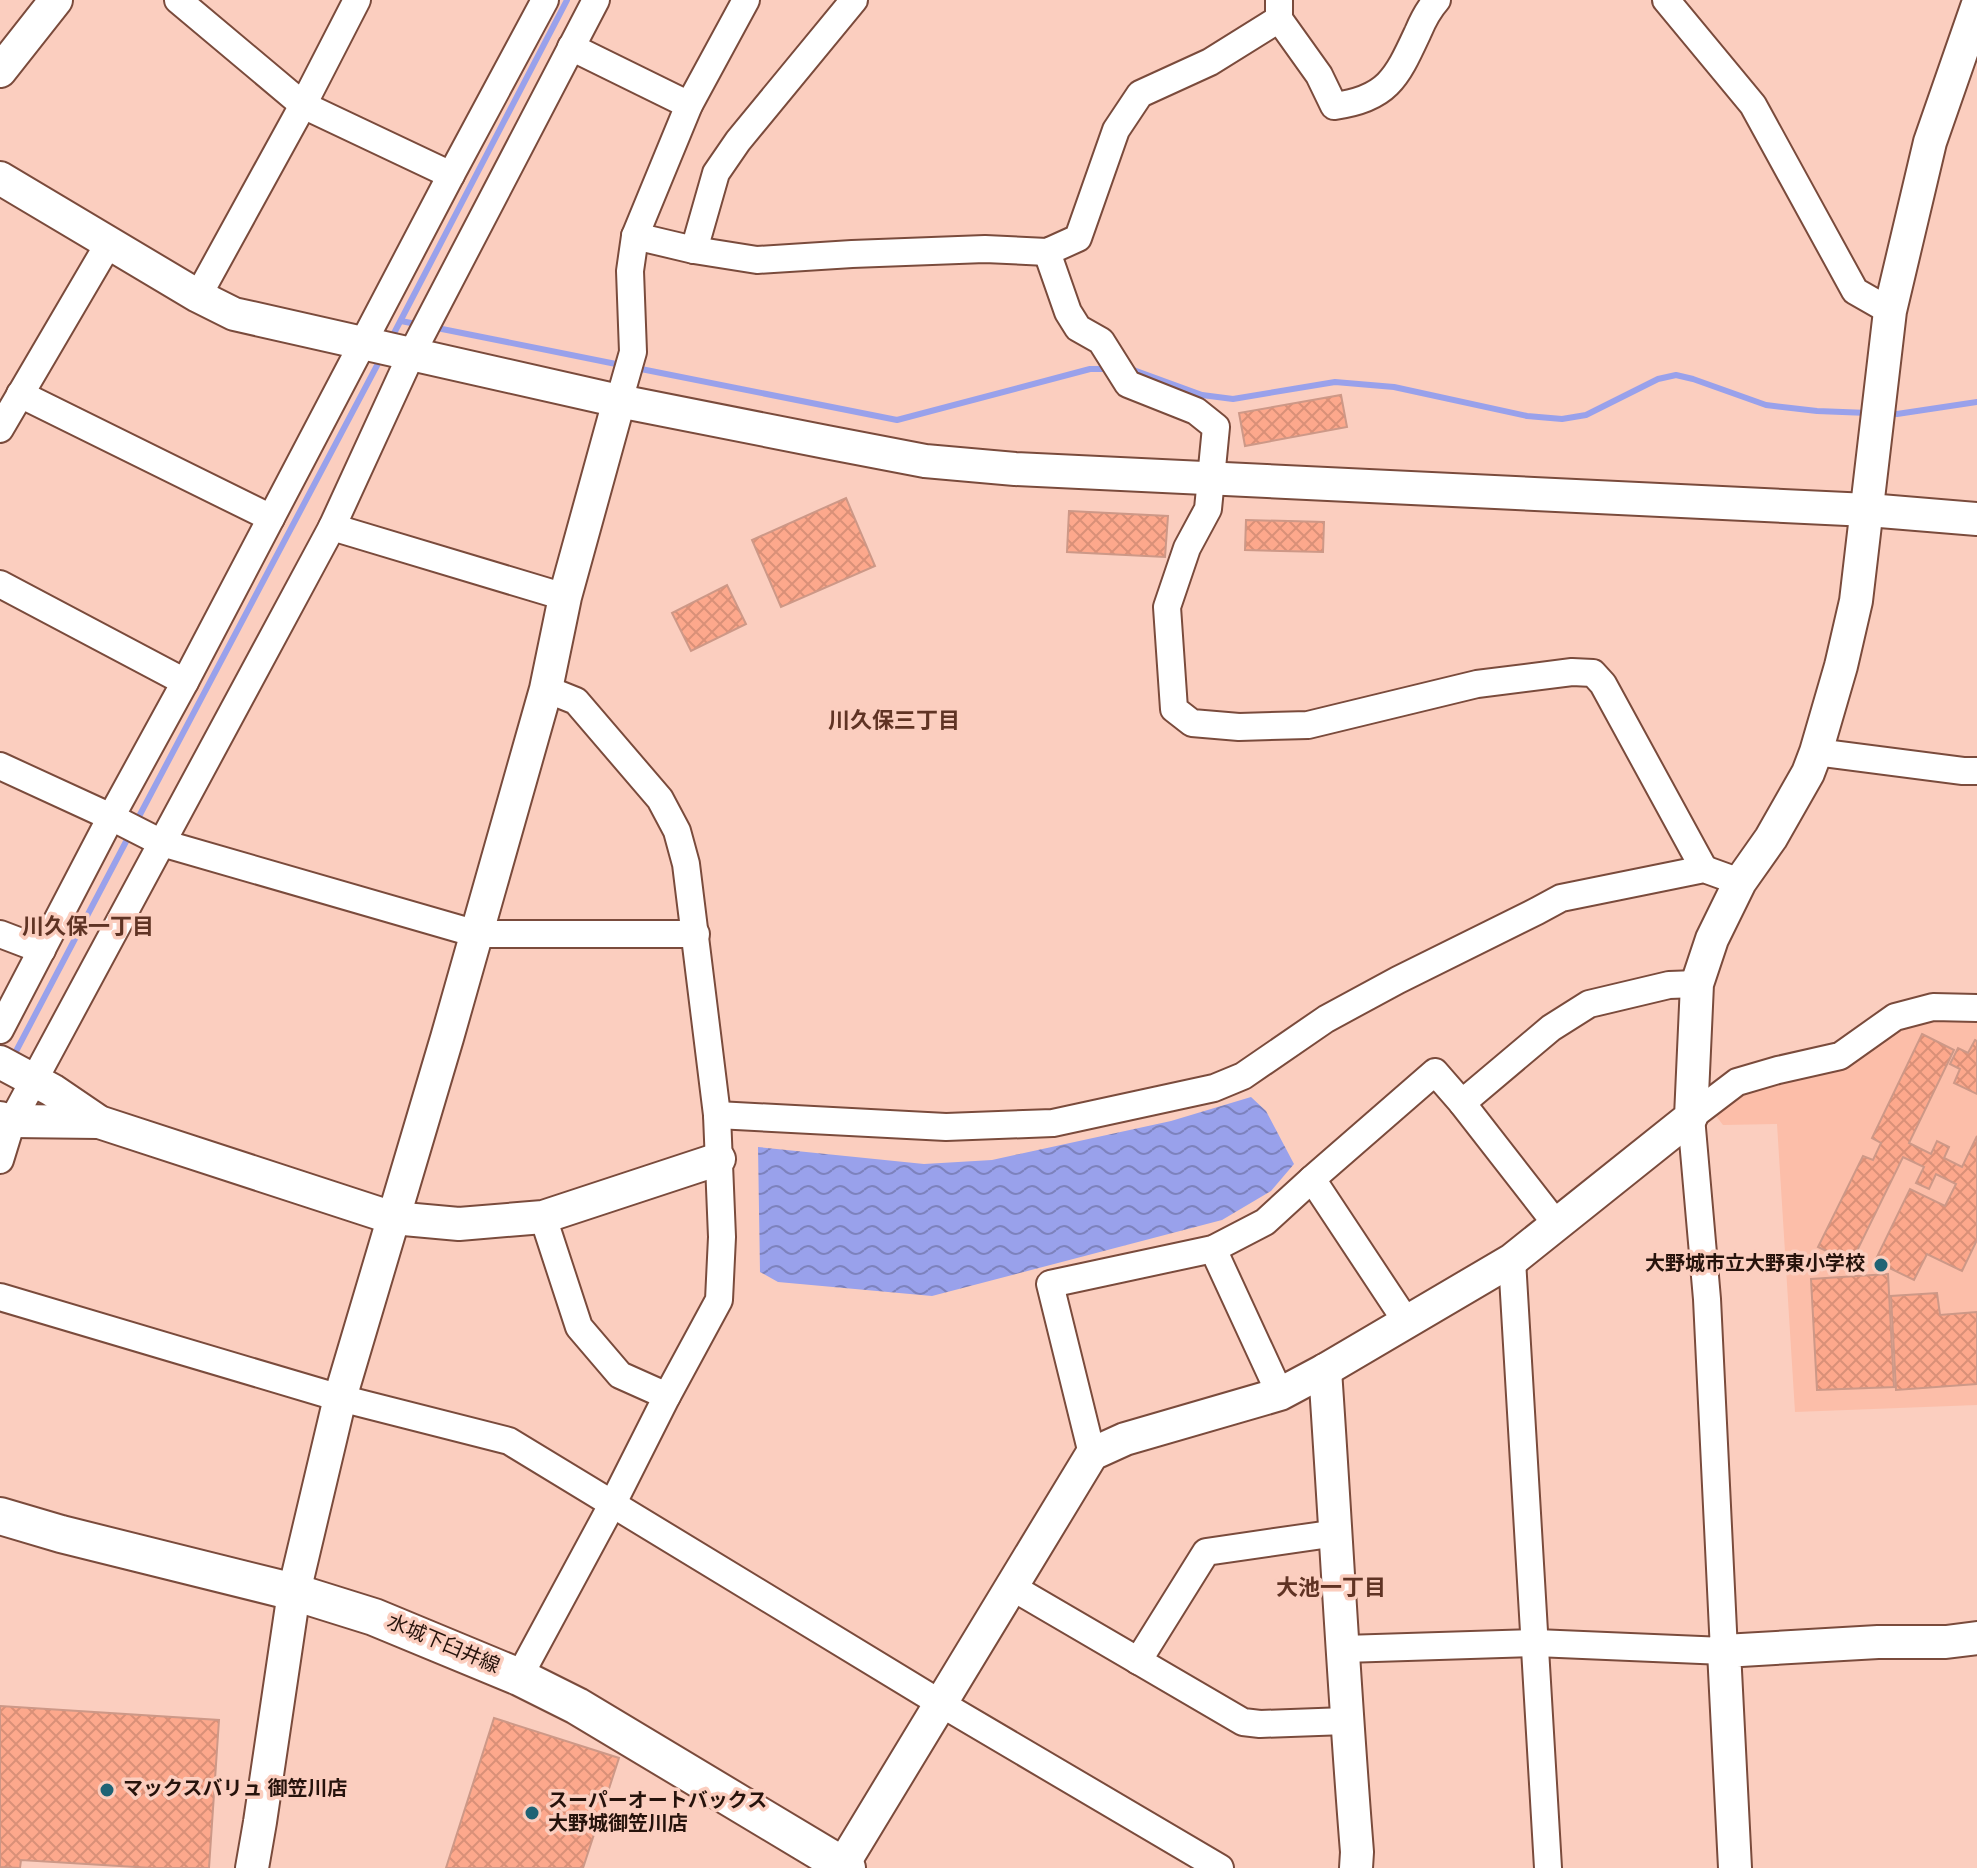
<svg xmlns="http://www.w3.org/2000/svg" width="1977" height="1868" font-family="Overpass,'Noto Sans JP',sans-serif">
<style>
.built{fill:#fcbea9}
.water{fill:url(#water-waves)}
.lines{fill:none;stroke-linecap:round;stroke-linejoin:round}
.stream{stroke:#99a1eb;stroke-width:6}
.building{fill:url(#building-cross-hatch);stroke:#cd9887;stroke-width:2}
.minor-casing{stroke:#7a4b3c;stroke-width:30}
.tertiary-casing{stroke:#7a4b3c;stroke-width:36}
.secondary-casing{stroke:#7a4b3c;stroke-width:40}
.minor{stroke:#fff;stroke-width:26}
.tertiary{stroke:#fff;stroke-width:32}
.secondary{stroke:#fff;stroke-width:36}
.poi-dot{fill:#1f6375;stroke:#fbcebf;stroke-width:3}
.labels{text-anchor:middle;dominant-baseline:central;stroke-width:7;stroke-linejoin:round;paint-order:stroke}
.poi-label{font-size:20px;font-weight:bold;fill:#26130c;stroke:#fbcebf;text-anchor:start}
.street-label{font-size:20px;fill:#26130c;stroke:#fbcebf}
.neighbourhood-label{font-size:22px;font-weight:bold;fill:#5f3324;stroke:#fbcebf}
</style>
<defs>
<pattern id="water-waves" width="16" height="10" patternUnits="userSpaceOnUse" patternTransform="scale(2)"><rect width="16" height="10" fill="#99a1eb"/><path d="M0 5q4-4 8 0t8 0" fill="none" stroke="#7d82bd"/></pattern>
<pattern id="building-cross-hatch" width="8" height="8" patternUnits="userSpaceOnUse" patternTransform="scale(2)"><rect width="8" height="8" fill="#fda88c"/><path d="M0 0l8 8M0 8l8-8" fill="none" stroke="#d99078"/></pattern>
</defs>
<rect width="100%" height="100%" fill="#fbcebf"/>
<polygon class="built" points="1977,1015 1977,1405 1795,1412 1777,1124 1723,1125 1713,1112 1726,1100 1912,1022"/>
<polygon class="water" points="1251,1097 1266,1111 1294,1164 1271,1191 1222,1220 932,1296 778,1282 760,1272 758,1147 924,1164 992,1160 1171,1121"/>
<g class="lines">
<g class="stream">
<polyline points="401,321 421,325"/>
<polyline points="432,327 621,365"/>
<polyline points="391,339 567,0"/>
<polyline points="636,368 897,420 1090,369 1109,369"/>
<polyline points="1128,368 1202,395 1233,399 1335,382 1394,387 1527,416 1562,419 1586,415 1658,379 1676,375 1693,379 1766,405 1817,411 1868,413"/>
<polyline points="1887,413 1897,414 1977,402"/>
<polyline points="135,824 382,356"/>
<polyline points="13,1057 130,834"/>
</g>
</g>
<g class="building">
<polygon points="1341,395 1347,427 1245,446 1239,413"/>
<polygon points="846,498 875,566 781,607 752,540"/>
<polygon points="1069,511 1168,516 1165,557 1067,552"/>
<polygon points="1246,520 1324,522 1323,552 1245,550"/>
<polygon points="727,585 746,624 691,651 672,613"/>
<polygon points="1922,1034 1954,1050 1909,1143 1931,1154 1937,1141 1949,1147 1944,1158 1962,1167 1977,1136 1977,1240 1962,1271 1927,1254 1914,1280 1875,1261 1910,1189 1945,1206 1956,1184 1936,1174 1929,1189 1916,1183 1924,1167 1903,1157 1851,1263 1818,1247 1863,1156 1873,1160 1881,1143 1872,1138"/>
<polygon points="1975,1040 1977,1041 1977,1094 1954,1083 1960,1069 1950,1064 1958,1048 1968,1053"/>
<polygon points="1888,1274 1894,1387 1817,1390 1811,1279"/>
<polygon points="1937,1293 1940,1315 1977,1312 1977,1384 1896,1390 1891,1296"/>
<polygon points="0,1706 219,1720 209,1868 152,1868 21,1860 20,1868 0,1867"/>
<polygon points="494,1718 619,1758 583,1868 446,1868"/>
</g>
<g class="lines">
<defs>
<g id="minor">
<polyline points="178,0 303,105 451,175"/>
<path d="M1279 0V19L1319 75 1334 106C1388 99 1397 77 1418 32 1423 20 1428 10 1437 0"/>
<polyline points="1666,0 1753,105 1855,291 1890,311"/>
<polyline points="571,47 689,105"/>
<polyline points="635,236 694,250 757,260 852,254 985,249 1047,252 1078,238 1116,130 1140,94 1210,62 1279,19"/>
<polyline points="694,250 716,173 738,141 854,0"/>
<polyline points="1047,252 1068,312 1078,328 1101,341 1128,384 1196,411 1216,427 1208,509 1187,548 1167,607 1174,709 1192,723 1239,727 1308,725 1477,684 1572,672 1593,673 1603,684 1704,869"/>
<polyline points="198,296 303,105 357,0"/>
<polyline points="20,394 271,518"/>
<polyline points="619,401 633,352 630,271 635,236 689,105 746,0"/>
<polyline points="0,429 109,243"/>
<polyline points="332,527 565,597"/>
<polyline points="0,584 185,682"/>
<polyline points="1816,752 1963,771 1977,771"/>
<polyline points="0,766 111,817 162,843 477,934 696,934"/>
<polyline points="0,934 42,950"/>
<polyline points="0,1030 111,817 185,682 451,175 545,0"/>
<polyline points="1462,1103 1557,1225"/>
<polyline points="717,1115 946,1127 1053,1123 1214,1088 1243,1076 1326,1019 1398,980 1537,911 1561,898 1704,869 1740,882"/>
<polyline points="0,1160 12,1121 332,527 411,355 596,0"/>
<polyline points="1312,1179 1406,1321"/>
<polyline points="543,1217 579,1327 620,1375 667,1396"/>
<polyline points="1213,1249 1280,1394"/>
<polyline points="1512,1260 1548,1868"/>
<polyline points="0,1297 340,1398 509,1441 940,1703 1220,1868"/>
<polyline points="1092,1454 1050,1284 1213,1249 1265,1222 1312,1179 1435,1072 1462,1103 1551,1028 1589,1004 1669,985 1697,984"/>
<polyline points="1010,1586 1243,1722 1260,1724 1346,1721"/>
<polyline points="1344,1649 1536,1643 1724,1651 1707,1299 1691,1117 1737,1082 1778,1070 1840,1056 1895,1017 1933,1007 1977,1008"/>
<polyline points="1138,1661 1206,1552 1337,1533"/>
<polyline points="519,1677 613,1503 667,1396 719,1300 722,1237 717,1115 686,864 677,831 660,799 576,701 546,689"/>
</g>
<g id="tertiary">
<polyline points="0,71 56,0"/>
<polyline points="0,178 198,296 234,314 619,401 826,442 925,461 1015,469 1868,510 1977,519"/>
<polyline points="0,1062 52,1090 99,1122 393,1218 459,1224 543,1217 719,1159"/>
<polyline points="0,1118 12,1121 99,1122"/>
<path d="M1325 1370C1336 1531 1344 1692 1357 1852L1356 1868"/>
<polyline points="842,1866 1092,1454 1125,1439 1280,1394 1325,1370 1512,1260 1691,1117 1697,984 1712,939 1740,882 1771,838 1808,773 1816,752 1841,666 1856,601 1890,311 1930,142 1977,7"/>
<polyline points="252,1868 260,1822 294,1592 340,1398 447,1038 546,689 565,597 619,401"/>
<polyline points="1735,1868 1724,1651 1878,1642 1946,1642 1977,1638"/>
</g>
<polyline id="secondary" points="0,1516 61,1534 294,1592 374,1617 519,1677 577,1706 847,1868"/>
</defs>
<use href="#minor" class="minor-casing"/>
<use href="#tertiary" class="tertiary-casing"/>
<use href="#secondary" class="secondary-casing"/>
<use href="#minor" class="minor"/>
<use href="#tertiary" class="tertiary"/>
<use href="#secondary" class="secondary"/>
</g>
<g class="poi-dot">
<circle cx="1881" cy="1265" r="8"/>
<circle cx="107" cy="1790" r="8"/>
<circle cx="532" cy="1813" r="8"/>
</g>
<g class="labels">
<g class="poi-label">
<text x="1865" y="1265" text-anchor="end">大野城市立大野東小学校</text>
<text x="123" y="1790">マックスバリュ 御笠川店</text>
<text x="548" y="1802">スーパーオートバックス<tspan x="548" dy="23">大野城御笠川店</tspan></text>
</g>
<g class="street-label">
<text transform="translate(443 1645) rotate(23)">水城下臼井線</text>
</g>
<g class="neighbourhood-label">
<text x="894" y="722">川久保三丁目</text>
<text x="88" y="928">川久保一丁目</text>
<text x="1331" y="1589">大池一丁目</text>
</g>
</g>
</svg>
